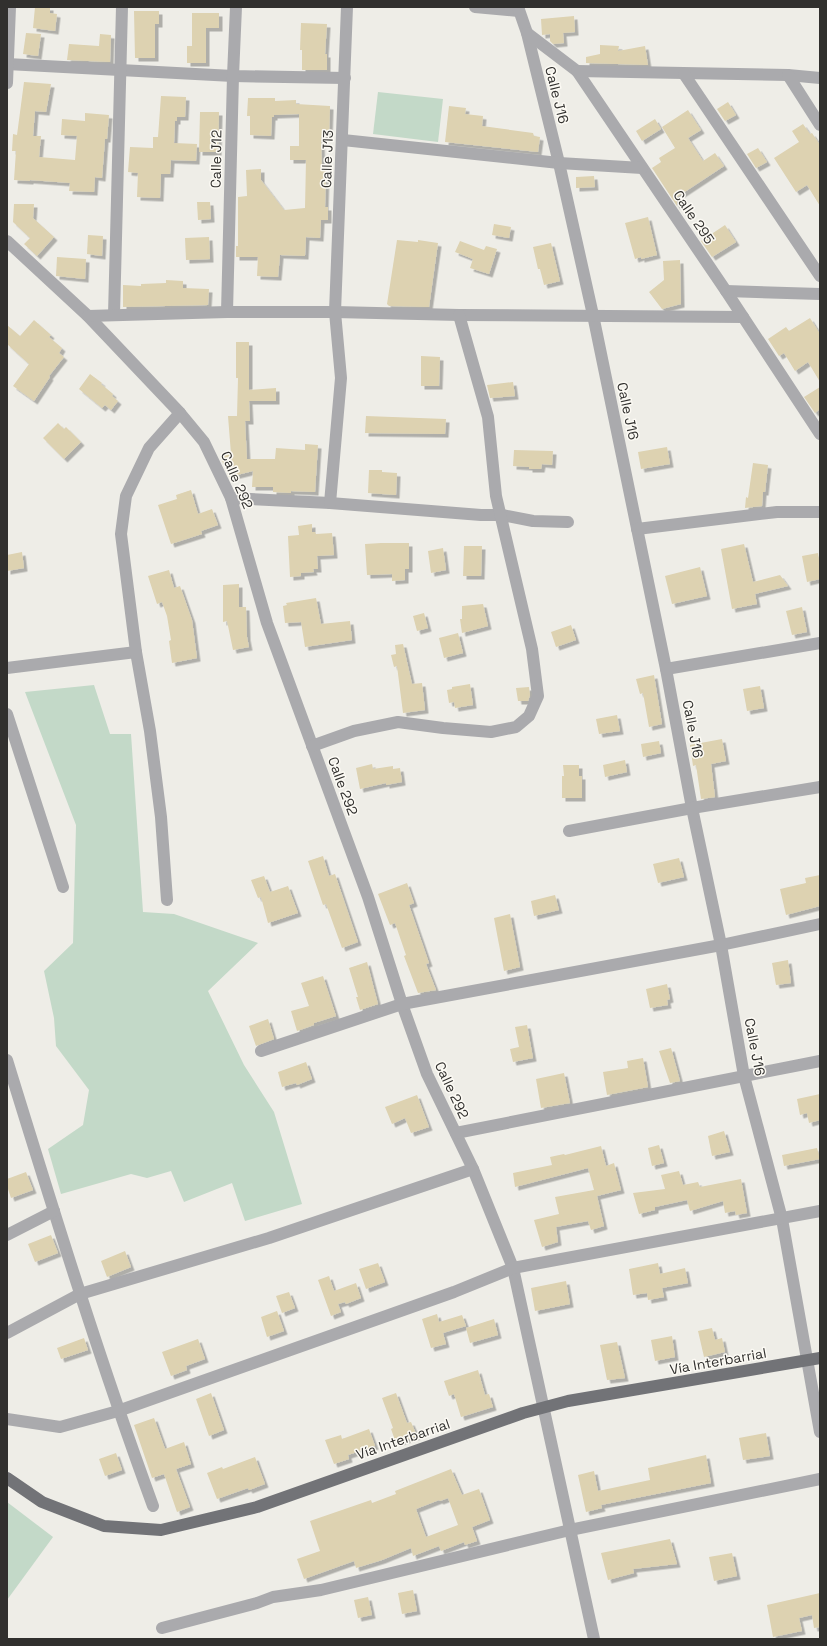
<svg xmlns="http://www.w3.org/2000/svg" width="827" height="1646" font-family="'Space Grotesk',sans-serif">
<style>
.green{fill:#c3d9c8}
.building{fill:#ddd2b1;fill-rule:evenodd;filter:url(#shadow)}
.lines{fill:none;stroke-linecap:round;stroke-linejoin:round}
.minor{stroke:#aaaaad;stroke-width:12}
.major{stroke:#727377;stroke-width:12}
.labels{text-anchor:middle;dominant-baseline:central;stroke-width:3;stroke-linejoin:round;paint-order:stroke}
.street-label{font-size:14px;fill:#31302e;stroke:#fcfaf4}
</style>
<defs>
<filter id="shadow"><feDropShadow dx="3.5" dy="3.5" stdDeviation="0" flood-color="#0004"/></filter>
</defs>
<rect width="100%" height="100%" fill="#eeede7"/>
<g class="green">
<polygon points="378,92 443,99 438,142 373,134"/>
<polygon points="94,685 110,734 131,734 143,912 174,914 258,943 208,991 244,1065 274,1112 302,1204 245,1221 232,1183 184,1202 171,1171 147,1178 131,1174 61,1194 48,1149 83,1125 89,1090 56,1046 54,1018 44,971 73,943 76,825 25,692"/>
<polygon points="7,1502 53,1537 7,1600"/>
</g>
<g class="building">
<polygon points="35,7 50,7 50,13 57,14 55,31 33,28"/>
<polygon points="134,11 159,11 159,24 155,24 155,58 135,58"/>
<polygon points="192,13 219,13 219,28 206,28 206,63 187,63 187,46 192,46"/>
<polygon points="574,16 575,32 563,33 564,43 553,44 550,41 550,34 542,35 541,19"/>
<polygon points="301,23 327,24 325,54 327,54 327,70 302,70 302,50 300,50"/>
<polygon points="26,33 41,34 38,56 23,54"/>
<polygon points="100,34 111,35 110,62 67,60 69,44 99,46"/>
<polygon points="600,45 619,46 618,51 645,46 648,65 586,63 586,57 600,54"/>
<polygon points="24,82 51,84 46,112 35,111 33,136 41,136 39,157 75,160 77,136 61,135 62,119 85,121 85,113 109,115 107,139 105,139 102,178 95,177 94,192 69,191 70,183 30,180 30,181 14,180 16,151 12,151 13,134 17,135"/>
<polygon points="161,96 186,97 185,117 177,117 177,121 175,121 174,143 197,144 196,161 171,160 170,174 161,174 160,198 137,197 138,173 128,172 130,147 153,148 153,137 158,137"/>
<polygon points="248,98 275,98 275,101 296,100 296,104 330,106 329,136 321,137 322,171 326,171 325,207 328,207 328,220 321,220 320,238 306,237 305,256 280,255 278,277 257,276 258,257 236,257 236,246 238,246 238,197 247,196 246,170 261,169 261,180 284,210 305,208 306,160 290,160 290,146 299,146 299,114 274,115 274,117 272,117 271,136 250,135 250,116 247,116"/>
<polygon points="728,102 736,115 725,121 717,109"/>
<polygon points="449,106 466,108 465,114 483,116 482,126 533,133 534,136 540,137 538,152 445,142"/>
<polygon points="688,110 701,130 688,138 703,161 715,153 724,166 677,197 677,206 652,168 661,162 659,158 675,148 662,127"/>
<polygon points="200,112 219,112 218,152 199,152"/>
<polygon points="655,119 661,129 642,141 636,131"/>
<polygon points="803,124 810,134 812,133 820,145 820,206 807,185 796,192 774,158 799,142 792,131"/>
<polygon points="758,148 767,162 756,168 747,154"/>
<polygon points="594,176 595,187 576,188 576,177"/>
<polygon points="197,202 210,202 211,219 198,220"/>
<polygon points="14,204 34,204 33,218 54,237 37,256 24,244 30,238 13,222"/>
<polygon points="648,217 657,255 641,259 641,257 635,259 625,223"/>
<polygon points="494,224 511,227 509,238 492,235"/>
<polygon points="725,225 736,242 712,257 701,241"/>
<polygon points="88,235 103,236 102,256 87,254"/>
<polygon points="209,237 210,259 186,260 185,238"/>
<polygon points="397,240 418,242 418,240 438,243 429,307 389,306 387,304"/>
<polygon points="460,241 484,250 486,246 497,249 489,274 470,268 473,259 455,252"/>
<polygon points="551,243 560,281 544,285 540,269 538,269 533,247"/>
<polygon points="57,257 86,259 85,279 56,276"/>
<polygon points="680,260 681,304 662,309 649,292 664,280 663,261"/>
<polygon points="166,280 183,281 183,288 209,289 208,305 123,307 123,285 141,286 141,284 166,283"/>
<polygon points="810,318 820,334 820,382 808,362 795,371 784,353 779,356 768,339 786,327 789,331"/>
<polygon points="34,320 51,335 49,337 62,348 59,353 64,357 49,376 50,377 34,401 13,386 29,364 7,344 7,325 20,336"/>
<polygon points="236,342 249,342 249,390 276,388 276,401 249,401 250,421 245,421 247,459 275,459 276,448 305,450 305,444 318,445 315,492 291,491 291,493 273,492 273,487 252,487 253,471 229,477 220,456 231,454 228,416 237,416 238,378 236,378"/>
<polygon points="421,356 440,357 439,386 421,386"/>
<polygon points="90,374 102,383 101,384 113,394 112,396 118,401 111,410 105,405 102,408 79,389"/>
<polygon points="513,382 515,396 490,398 487,385"/>
<polygon points="820,387 820,409 815,413 804,397"/>
<polygon points="366,416 446,419 445,434 365,433"/>
<polygon points="58,423 64,429 66,427 81,442 64,459 43,438"/>
<polygon points="667,447 670,464 641,469 638,452"/>
<polygon points="514,450 553,451 552,465 542,464 541,469 529,469 529,467 513,466"/>
<polygon points="753,463 768,465 765,492 763,492 762,506 745,508 746,497 748,498"/>
<polygon points="369,470 382,470 382,472 397,473 396,495 368,493"/>
<polygon points="191,490 198,514 212,509 218,525 201,531 202,534 171,544 158,505 177,499 176,495"/>
<polygon points="312,524 312,532 315,532 316,534 332,533 334,555 317,556 318,569 313,569 314,572 301,573 301,576 290,577 288,536 299,535 298,526"/>
<polygon points="381,543 409,543 409,569 405,569 405,580 392,581 392,574 367,575 365,544"/>
<polygon points="744,544 753,582 780,575 788,586 755,594 757,604 732,609 721,549"/>
<polygon points="464,546 482,546 481,576 463,576"/>
<polygon points="443,548 446,570 431,573 428,551"/>
<polygon points="22,552 24,568 7,571 7,555"/>
<polygon points="818,553 820,566 820,579 807,582 802,556"/>
<polygon points="700,567 707,596 672,604 665,576"/>
<polygon points="169,570 174,588 180,586 192,620 197,658 172,663 169,641 171,640 167,616 162,602 157,604 148,576"/>
<polygon points="239,584 239,607 246,607 247,637 249,647 233,650 227,621 223,622 223,585"/>
<polygon points="316,598 321,624 350,621 352,640 305,647 301,622 285,623 283,606 287,605 286,603"/>
<polygon points="483,604 488,626 462,633 460,619 462,619 462,606"/>
<polygon points="802,607 807,632 792,635 786,611"/>
<polygon points="424,613 428,628 417,631 413,616"/>
<polygon points="571,625 576,640 556,647 551,632"/>
<polygon points="458,633 463,653 444,658 439,638"/>
<polygon points="403,644 412,684 422,683 425,710 403,713 397,666 394,667 391,655 396,654 395,645"/>
<polygon points="654,675 662,724 649,727 643,693 640,694 636,679"/>
<polygon points="470,684 473,705 455,708 454,702 449,703 447,690 452,689 452,687"/>
<polygon points="760,686 764,708 747,711 743,689"/>
<polygon points="529,687 530,695 528,701 518,701 516,688"/>
<polygon points="617,715 620,731 599,734 596,719"/>
<polygon points="722,739 726,761 711,764 715,797 701,799 696,765 693,766 690,745"/>
<polygon points="659,741 661,753 643,757 641,744"/>
<polygon points="625,760 627,772 605,777 603,765"/>
<polygon points="372,764 373,769 393,766 393,769 400,768 402,782 386,785 386,783 360,789 356,768"/>
<polygon points="563,765 579,765 579,776 582,776 582,798 562,798 562,776 564,776"/>
<polygon points="323,856 329,876 335,874 358,942 342,948 326,904 323,905 308,861"/>
<polygon points="679,858 684,877 658,883 653,864"/>
<polygon points="820,875 820,906 786,915 780,889 806,883 805,878"/>
<polygon points="264,876 270,892 288,886 298,913 268,923 261,897 258,898 251,880"/>
<polygon points="407,883 414,903 409,905 429,963 426,964 436,990 418,993 404,956 406,955 395,923 390,925 378,894"/>
<polygon points="555,895 559,910 534,916 531,901"/>
<polygon points="510,914 520,967 504,971 494,918"/>
<polygon points="788,960 791,983 776,985 772,963"/>
<polygon points="367,962 378,1004 360,1010 356,997 358,997 349,968"/>
<polygon points="323,976 336,1016 314,1023 314,1025 297,1031 291,1011 309,1006 301,983"/>
<polygon points="667,984 670,999 667,1000 668,1005 650,1008 646,989"/>
<polygon points="268,1019 274,1039 256,1046 249,1026"/>
<polygon points="527,1025 533,1058 513,1062 510,1049 519,1047 515,1027"/>
<polygon points="671,1048 680,1081 670,1083 659,1051"/>
<polygon points="643,1058 648,1087 607,1095 603,1072 628,1068 627,1061"/>
<polygon points="306,1062 312,1079 297,1085 296,1083 282,1087 278,1072"/>
<polygon points="564,1073 570,1103 541,1108 536,1079"/>
<polygon points="820,1094 820,1120 809,1123 807,1113 800,1115 797,1099"/>
<polygon points="417,1095 429,1127 411,1133 405,1118 392,1124 385,1107"/>
<polygon points="724,1131 730,1152 712,1156 708,1136"/>
<polygon points="659,1145 664,1163 652,1166 648,1148"/>
<polygon points="601,1146 606,1166 614,1163 621,1190 597,1196 604,1226 591,1230 588,1221 556,1227 558,1242 542,1247 534,1220 559,1214 555,1197 594,1190 588,1168 515,1187 513,1173 552,1165 550,1157 564,1154 565,1155"/>
<polygon points="817,1148 820,1159 784,1166 782,1155"/>
<polygon points="679,1171 683,1185 698,1182 700,1187 741,1179 747,1213 736,1215 735,1211 725,1213 723,1201 690,1211 687,1200 655,1207 655,1210 639,1214 633,1193 665,1189 661,1175"/>
<polygon points="26,1172 33,1190 11,1198 7,1186 7,1179"/>
<polygon points="51,1235 58,1253 35,1262 28,1244"/>
<polygon points="125,1251 131,1267 107,1277 101,1261"/>
<polygon points="378,1263 385,1282 366,1289 359,1269"/>
<polygon points="658,1263 660,1274 685,1268 688,1283 662,1288 664,1297 648,1300 647,1293 633,1295 629,1269"/>
<polygon points="329,1276 334,1291 356,1283 361,1298 346,1304 345,1302 338,1304 341,1312 331,1316 318,1280"/>
<polygon points="566,1281 570,1304 535,1311 531,1288"/>
<polygon points="289,1292 295,1308 282,1313 276,1296"/>
<polygon points="277,1311 284,1331 267,1337 261,1317"/>
<polygon points="437,1314 439,1322 462,1315 466,1326 443,1333 446,1344 431,1348 422,1319"/>
<polygon points="494,1319 498,1335 470,1343 466,1328"/>
<polygon points="712,1328 715,1340 722,1338 725,1352 704,1357 698,1331"/>
<polygon points="672,1336 675,1357 655,1361 651,1340"/>
<polygon points="84,1338 88,1350 61,1359 57,1348"/>
<polygon points="198,1339 205,1359 186,1366 187,1370 171,1376 162,1352"/>
<polygon points="617,1342 625,1378 607,1380 600,1345"/>
<polygon points="478,1370 485,1395 489,1394 493,1407 461,1417 454,1394 449,1396 444,1381"/>
<polygon points="211,1393 224,1430 209,1436 196,1399"/>
<polygon points="396,1393 407,1423 411,1422 417,1436 396,1443 391,1429 393,1428 382,1398"/>
<polygon points="154,1418 165,1449 184,1442 191,1464 176,1469 190,1507 177,1512 164,1474 152,1478 134,1425"/>
<polygon points="369,1429 375,1446 348,1455 349,1459 334,1464 325,1440 341,1435 342,1439"/>
<polygon points="766,1433 770,1456 743,1460 739,1438"/>
<polygon points="116,1453 122,1470 105,1476 99,1459"/>
<polygon points="706,1455 711,1483 601,1505 602,1508 586,1512 578,1475 594,1471 598,1491 650,1480 648,1468"/>
<polygon points="255,1457 265,1484 249,1490 248,1488 217,1499 207,1473 222,1467 223,1469"/>
<path d="M451 1469 462 1495 479 1489 490 1520 472 1527 477 1541 465 1545 464 1542 441 1551 439 1546 413 1556 411 1548 382 1560 356 1568 354 1561 304 1579 297 1559 320 1551 310 1521 371 1500 372 1503 396 1494 395 1491ZM448 1498 458 1525 426 1537 416 1509 439 1500 440 1501Z"/>
<polygon points="670,1539 677,1564 633,1569 634,1573 608,1580 601,1553"/>
<polygon points="732,1553 737,1576 714,1581 709,1557"/>
<polygon points="413,1590 417,1611 402,1614 398,1593"/>
<polygon points="820,1593 820,1627 814,1628 812,1615 799,1618 802,1631 773,1637 767,1605"/>
<polygon points="368,1597 372,1615 358,1618 354,1600"/>
</g>
<g class="lines">
<g class="minor">
<polyline points="475,7 519,11"/>
<polyline points="518,7 527,33 559,163 593,315 666,669 692,808 721,945 744,1076 782,1219 820,1432"/>
<polyline points="527,33 577,71 726,291 820,434"/>
<polyline points="7,64 233,76 345,78"/>
<polyline points="577,71 788,75 820,78"/>
<polyline points="684,74 820,276"/>
<polyline points="788,75 820,125"/>
<polyline points="7,83 10,7"/>
<polyline points="343,140 559,163 642,168"/>
<polyline points="7,241 88,316 180,413 204,442 231,498 267,623 368,897 402,1004 427,1074 473,1169 513,1268 594,1639"/>
<polyline points="726,291 820,294"/>
<polyline points="227,312 233,76 236,7"/>
<polyline points="114,315 122,7"/>
<polyline points="88,316 227,312 335,312 459,315 743,317"/>
<polyline points="231,498 330,503 481,515 502,515 533,521 568,522"/>
<polyline points="330,503 341,378 335,312 347,7"/>
<polyline points="637,529 777,512 820,512"/>
<polyline points="7,668 136,652"/>
<polyline points="666,669 820,643"/>
<polyline points="7,714 63,887"/>
<polyline points="312,746 354,731 398,722 443,728 491,732 516,727 529,716 538,696 532,649 496,496 488,417 459,315"/>
<polyline points="569,831 692,808 820,787"/>
<polyline points="167,900 161,817 150,731 136,652 121,534 126,496 149,448 180,413"/>
<polyline points="261,1051 402,1004 721,945 820,924"/>
<path d="M7 1060C53 1209 99 1359 153 1506"/>
<polyline points="456,1133 820,1061"/>
<polyline points="7,1235 54,1211"/>
<polyline points="7,1333 80,1294 269,1238 473,1169"/>
<polyline points="7,1419 60,1427 118,1411 454,1292 513,1268 820,1211"/>
<polyline points="162,1628 257,1603 273,1597 321,1590 570,1530 820,1479"/>
</g>
<polyline class="major" points="7,1478 42,1502 104,1526 161,1530 257,1507 523,1413 568,1401 820,1358"/>
</g>
<g class="labels">
<g class="street-label">
<text transform="translate(557 95) rotate(76)">Calle J16</text>
<text transform="translate(216 159) rotate(-89)">Calle J12</text>
<text transform="translate(327 159) rotate(-88)">Calle J13</text>
<text transform="translate(694 217) rotate(56)">Calle 295</text>
<text transform="translate(628 411) rotate(78)">Calle J16</text>
<text transform="translate(237 480) rotate(67)">Calle 292</text>
<text transform="translate(693 729) rotate(79)">Calle J16</text>
<text transform="translate(343 786) rotate(70)">Calle 292</text>
<text transform="translate(755 1047) rotate(79)">Calle J16</text>
<text transform="translate(452 1090) rotate(65)">Calle 292</text>
<text transform="translate(718 1361) rotate(-10)">Vía Interbarrial</text>
<text transform="translate(403 1439) rotate(-19)">Vía Interbarrial</text>
</g>
</g>
<rect width="827" height="1646" fill="none" stroke="#31302e" stroke-width="16"/>
</svg>
